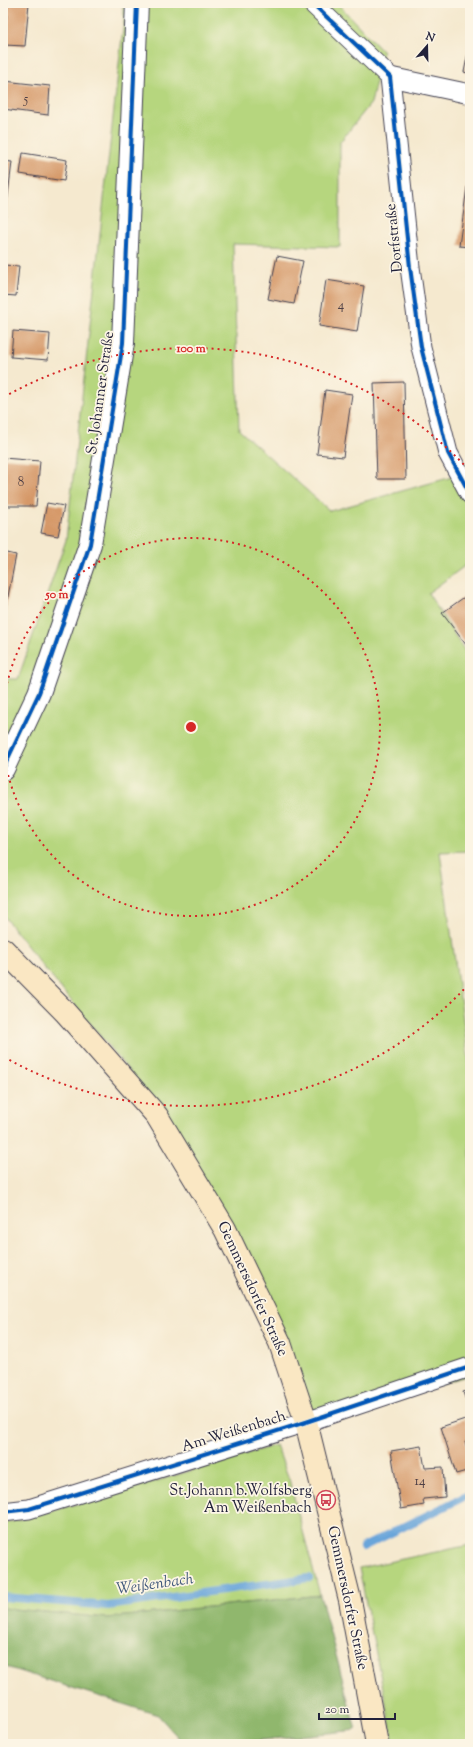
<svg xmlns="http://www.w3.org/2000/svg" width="473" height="1747" font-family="'Sorts Mill Goudy',serif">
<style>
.green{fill:#b6d67e;stroke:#6c7c5c}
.forest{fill:#90b76d;stroke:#596c54}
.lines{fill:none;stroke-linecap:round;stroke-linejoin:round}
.stream{stroke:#69a5da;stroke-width:8}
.building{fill:#d59868}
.minor-casing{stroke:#424051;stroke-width:21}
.tertiary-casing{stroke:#424051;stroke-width:24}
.secondary-casing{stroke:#424051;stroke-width:24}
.minor{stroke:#fff;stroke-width:19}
.tertiary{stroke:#fff;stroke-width:22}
.secondary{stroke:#fae7c3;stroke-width:22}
.cycleway-casing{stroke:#fcf5e5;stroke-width:6}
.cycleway{stroke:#0057b8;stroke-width:4}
.ring{fill:none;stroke:#d62828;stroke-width:2;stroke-dasharray:2 4}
.labels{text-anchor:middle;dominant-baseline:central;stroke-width:3.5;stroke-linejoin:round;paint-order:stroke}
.number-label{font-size:13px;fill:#4f4046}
.street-label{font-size:15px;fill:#22223b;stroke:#fcf5e5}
.poi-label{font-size:15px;fill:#22223b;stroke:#fcf5e5;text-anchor:end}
.water-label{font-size:16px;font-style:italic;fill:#3e567b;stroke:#fcf5e5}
.centre{fill:#d62828;stroke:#fcf5e5;stroke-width:2}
.ring-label{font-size:12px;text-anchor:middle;font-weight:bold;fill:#d62828;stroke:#fcf5e5;stroke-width:3.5;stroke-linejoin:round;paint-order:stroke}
</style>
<rect width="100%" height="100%" fill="#fcf5e5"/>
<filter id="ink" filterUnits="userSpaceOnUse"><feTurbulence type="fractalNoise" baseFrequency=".025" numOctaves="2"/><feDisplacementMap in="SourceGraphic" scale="8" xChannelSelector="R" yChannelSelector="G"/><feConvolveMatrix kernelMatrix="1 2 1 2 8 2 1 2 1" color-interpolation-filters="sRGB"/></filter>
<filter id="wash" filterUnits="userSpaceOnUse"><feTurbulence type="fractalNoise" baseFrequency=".012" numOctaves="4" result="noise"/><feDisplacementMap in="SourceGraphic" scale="16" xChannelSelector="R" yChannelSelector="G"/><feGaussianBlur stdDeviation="0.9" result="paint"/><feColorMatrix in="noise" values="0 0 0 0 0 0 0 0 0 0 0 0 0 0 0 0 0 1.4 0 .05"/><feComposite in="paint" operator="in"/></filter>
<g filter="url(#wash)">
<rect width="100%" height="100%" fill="#f5e9cf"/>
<g class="green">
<polygon points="122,3 337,3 383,52 371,103 340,142 340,247 233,244 239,430 330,511 470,472 470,562 428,593 470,659 470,851 440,852 470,1070 470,1375 318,1420 149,1095 45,969 3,915 3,679 18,679 66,540 124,19"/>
<polygon points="276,1445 289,1479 320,1595 107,1618 3,1608 3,1524 107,1496"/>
<polygon points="470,1545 470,1744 394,1744 359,1568"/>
</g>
<polygon class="forest" points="320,1595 356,1730 225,1744 184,1744 158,1715 3,1666 3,1608 107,1618"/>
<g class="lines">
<g class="stream">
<polyline points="363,1547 470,1494"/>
<polyline points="3,1597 108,1606 309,1578"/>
</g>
</g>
<g id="blocks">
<g class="building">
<polygon points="8,3 29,3 25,46 4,45"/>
<polygon points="469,48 470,48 470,74 464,72"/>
<polygon points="4,81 50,86 48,115 3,109"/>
<polygon points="23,153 67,160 64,181 20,174"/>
<polygon points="3,161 12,162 5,220 3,220"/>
<polygon points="467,187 470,187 470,247 459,246"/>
<polygon points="277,256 303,261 294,304 268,299"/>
<polygon points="3,265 19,266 16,296 3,295"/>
<polygon points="326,280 364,286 357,332 319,326"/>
<polygon points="13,331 50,334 48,360 11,357"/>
<polygon points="404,382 406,479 377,479 374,383"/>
<polygon points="325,390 352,394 343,457 317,454"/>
<polygon points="3,458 40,461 36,506 3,506"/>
<polygon points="47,503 64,506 58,536 41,533"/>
<polygon points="3,552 16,555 4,617 3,617"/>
<polygon points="470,593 470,650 442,613"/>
<polygon points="470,1390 470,1412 463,1392"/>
<polygon points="465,1419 470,1435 470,1440 465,1442 470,1459 470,1470 456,1474 441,1427"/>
<polygon points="421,1446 425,1468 443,1467 445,1497 423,1499 424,1505 401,1509 391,1451"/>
</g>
</g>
</g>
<g filter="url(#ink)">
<use href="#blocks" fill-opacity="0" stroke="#424051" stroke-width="1"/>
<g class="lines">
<defs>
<g id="minor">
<polyline points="312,3 390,77 410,267 421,347 448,453 470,494"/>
<polyline points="390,77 470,94"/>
<polyline points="3,1512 29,1509 306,1422 470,1367"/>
</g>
<polyline id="tertiary" points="3,769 39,693 90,544 123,343 137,3"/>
<polyline id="secondary" points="3,949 65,1012 157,1116 225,1229 280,1343 306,1422 350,1600 377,1744"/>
</defs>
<use href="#minor" class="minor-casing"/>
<use href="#tertiary" class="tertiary-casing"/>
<use href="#secondary" class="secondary-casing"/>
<use href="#minor" class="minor"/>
<use href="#tertiary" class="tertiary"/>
<use href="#secondary" class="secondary"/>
<defs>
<g id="cycleway">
<polyline points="312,3 390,77 410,267 421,347 448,453 470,494"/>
<polyline points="3,769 39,693 90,544 123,343 137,3"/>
<polyline points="3,1512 29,1509 306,1422 470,1367"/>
</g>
</defs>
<use href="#cycleway" class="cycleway-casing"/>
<use href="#cycleway" class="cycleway"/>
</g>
</g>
<g class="ring">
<path d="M3 707A189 189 0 1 1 3 747"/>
<path d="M468 985A379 379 0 0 1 4 1057M4 397A379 379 0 0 1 468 469"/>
</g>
<defs>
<symbol id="bus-ring" viewBox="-11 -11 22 22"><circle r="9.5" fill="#fcf5e5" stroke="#d1495b" stroke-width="1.5"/><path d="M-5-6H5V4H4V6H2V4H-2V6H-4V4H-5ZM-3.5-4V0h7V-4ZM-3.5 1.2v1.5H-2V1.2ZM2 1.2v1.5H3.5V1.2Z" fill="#d1495b"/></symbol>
</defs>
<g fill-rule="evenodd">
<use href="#bus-ring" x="315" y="1489" width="22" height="22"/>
</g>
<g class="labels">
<g class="number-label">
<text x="26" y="100">5</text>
<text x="341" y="306">4</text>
<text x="21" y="483">8</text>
<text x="420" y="1482">14</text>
</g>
<g class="street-label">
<text transform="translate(395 238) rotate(-96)">Dorfstraße</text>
<text transform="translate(101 393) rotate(-82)">St. Johanner Straße</text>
<text transform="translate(252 1289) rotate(65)">Gemmersdorfer Straße</text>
<text transform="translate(234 1432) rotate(-17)">Am Weißenbach</text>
<text transform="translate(347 1598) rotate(78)">Gemmersdorfer Straße</text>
</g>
<g class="poi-label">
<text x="312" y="1491">St.Johann b.Wolfsberg<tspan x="312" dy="17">Am Weißenbach</tspan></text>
</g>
<g class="water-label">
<text transform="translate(155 1585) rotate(-8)">Weißenbach</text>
</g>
</g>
<circle cx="191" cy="727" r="6" class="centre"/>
<g class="ring-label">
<text x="191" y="352">100 m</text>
<text x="57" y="598">50 m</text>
</g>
<rect width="473" height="1747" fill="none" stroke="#fcf5e5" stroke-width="16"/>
<g transform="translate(427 46) rotate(20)" stroke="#fcf5e5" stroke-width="3" paint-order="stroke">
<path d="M0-3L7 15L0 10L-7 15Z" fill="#22223b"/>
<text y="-6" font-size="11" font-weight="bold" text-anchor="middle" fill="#22223b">N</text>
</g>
<path d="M319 1713v6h76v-6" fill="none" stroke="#22223b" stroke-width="2"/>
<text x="325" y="1713" font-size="12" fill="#22223b" stroke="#fcf5e5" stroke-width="3" paint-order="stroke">20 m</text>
</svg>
